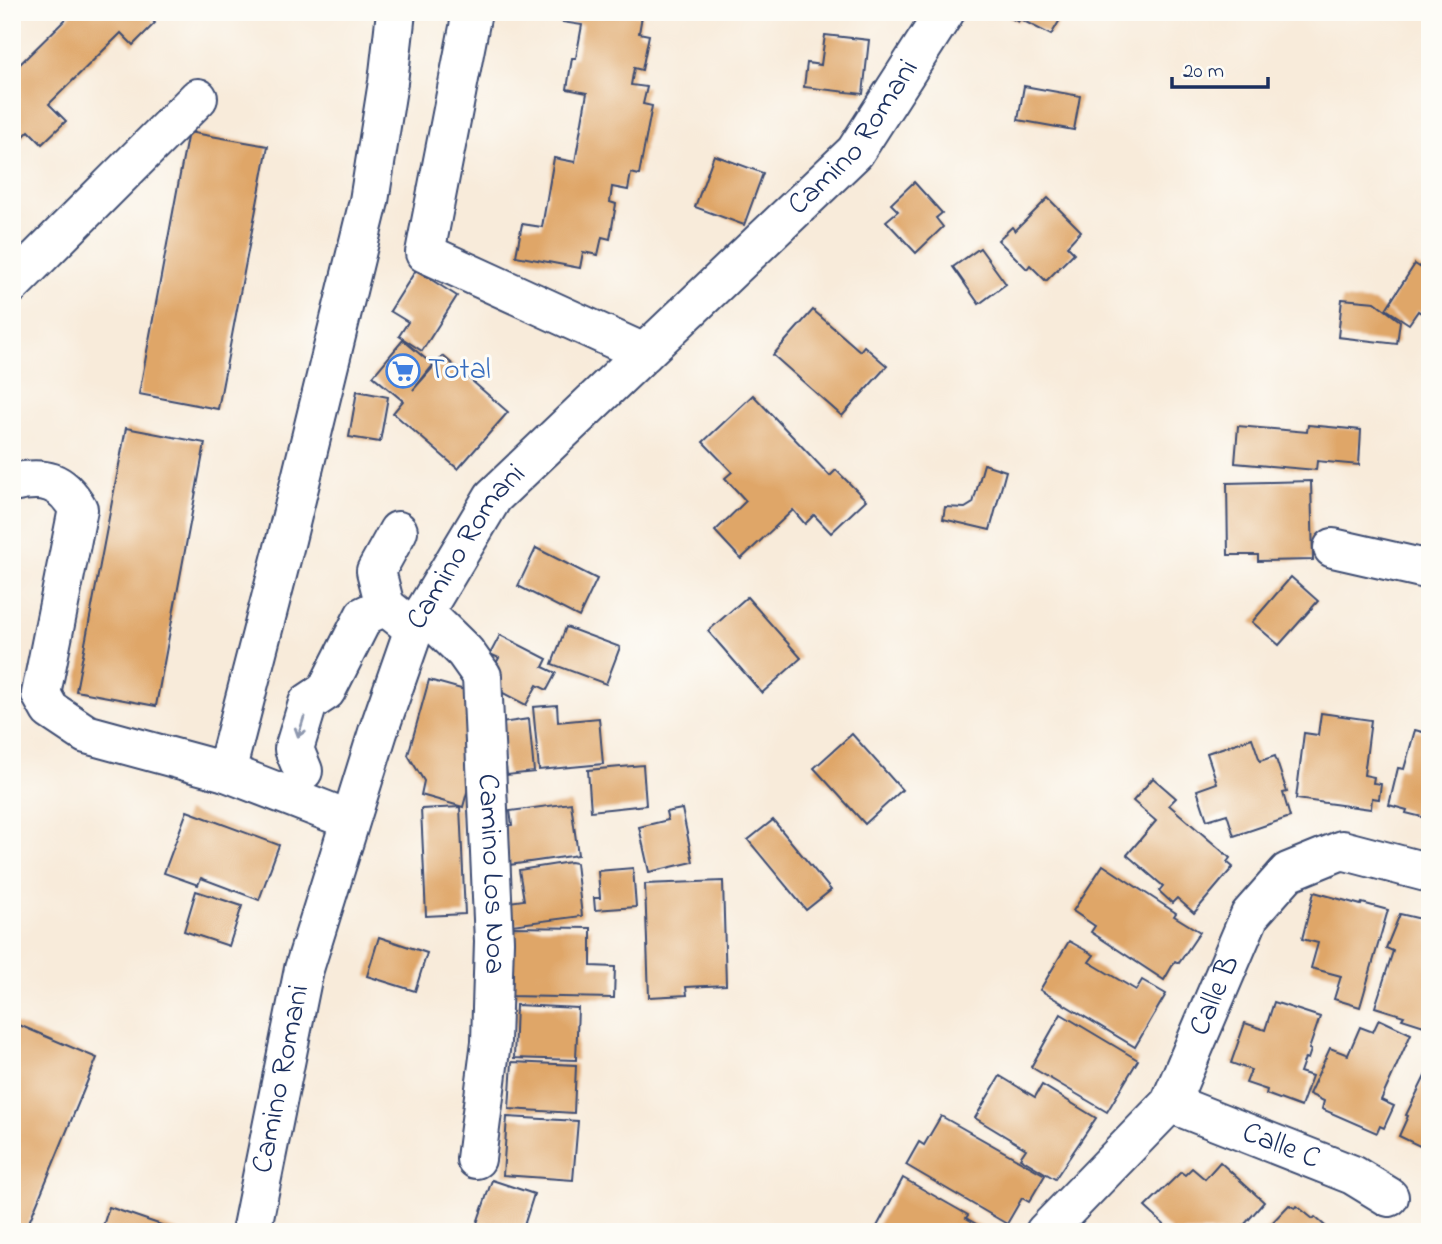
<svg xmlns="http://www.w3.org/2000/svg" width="1442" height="1244" font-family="'Indie Flower',sans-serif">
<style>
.building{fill:#dfa667}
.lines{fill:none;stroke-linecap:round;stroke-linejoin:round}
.minor-casing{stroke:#3c4b71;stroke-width:42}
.minor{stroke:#fff;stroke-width:38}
.oneway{stroke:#8d97ae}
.labels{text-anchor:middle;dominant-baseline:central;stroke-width:6;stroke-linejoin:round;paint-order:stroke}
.street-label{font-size:30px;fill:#1b2f5e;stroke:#fdfcf7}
.shop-label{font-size:30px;fill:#366cbe;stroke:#fdfcf7;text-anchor:start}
</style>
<rect width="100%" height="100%" fill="#fdfcf7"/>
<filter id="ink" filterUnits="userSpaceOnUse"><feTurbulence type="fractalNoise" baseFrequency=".0143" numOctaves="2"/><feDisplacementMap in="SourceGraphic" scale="14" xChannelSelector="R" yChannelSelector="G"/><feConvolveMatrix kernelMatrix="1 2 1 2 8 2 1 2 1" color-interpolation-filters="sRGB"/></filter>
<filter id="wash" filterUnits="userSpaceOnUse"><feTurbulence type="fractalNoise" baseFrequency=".00686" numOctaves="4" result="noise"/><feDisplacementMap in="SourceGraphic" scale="28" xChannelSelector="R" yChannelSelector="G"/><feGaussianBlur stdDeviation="1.57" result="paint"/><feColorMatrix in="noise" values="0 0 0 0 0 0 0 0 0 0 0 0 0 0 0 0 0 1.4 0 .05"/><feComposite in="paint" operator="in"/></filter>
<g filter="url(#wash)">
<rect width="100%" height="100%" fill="#f8ebda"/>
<g id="blocks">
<g class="building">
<polygon points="73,12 149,12 147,14 155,23 133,45 121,33 49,104 66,121 42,144 29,131 12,148 12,72"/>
<polygon points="564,12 627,12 642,16 639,33 649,35 642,70 634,68 631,85 647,87 643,104 652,106 639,175 631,173 628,190 612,187 610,202 616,204 610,239 602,237 598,255 583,252 580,268 516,256 522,224 542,227 554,158 575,162 587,93 567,89 572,58 576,58 582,25 562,22"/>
<polygon points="1011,12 1092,12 1086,23 1064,13 1051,35 1020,19 1018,22 1009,17"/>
<polygon points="825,35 869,40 863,94 804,87 807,63 821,65"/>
<polygon points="1024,86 1080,96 1074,130 1018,120"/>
<polygon points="188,132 268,146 218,409 139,394"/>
<polygon points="714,155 763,173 744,225 695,207"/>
<polygon points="914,182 942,213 936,218 943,227 916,253 886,221 898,211 891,204"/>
<polygon points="1048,198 1081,231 1067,246 1074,253 1046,281 1030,265 1027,269 998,240 1012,227 1015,231"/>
<polygon points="980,248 1006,284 979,304 953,267"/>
<polygon points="1415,264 1430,274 1430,319 1418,311 1409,324 1386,309"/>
<polygon points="416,270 457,296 422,351 399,336 408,322 390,311"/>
<polygon points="1342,299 1375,302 1400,321 1397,344 1338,337"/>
<polygon points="813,310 860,351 864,346 887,366 842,416 773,355"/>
<polygon points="403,340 433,365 413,390 443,356 508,412 458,469 393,413 403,401 373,376"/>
<polygon points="357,391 388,397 380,442 349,437"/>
<polygon points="753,395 830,476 836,470 866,500 831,533 814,515 805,524 793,510 741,559 715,531 746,501 725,478 732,472 703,442"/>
<polygon points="1308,425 1361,430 1359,465 1317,461 1316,470 1235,463 1238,426 1307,432"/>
<polygon points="126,428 205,443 156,706 76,691"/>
<polygon points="984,464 1006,471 990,530 943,519 945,507 965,508 973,503"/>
<polygon points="1311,481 1313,560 1258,561 1258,555 1228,555 1227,483"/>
<polygon points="536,548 597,579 579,617 518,586"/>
<polygon points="1291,577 1318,601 1279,645 1252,622"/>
<polygon points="747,597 801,658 762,693 708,631"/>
<polygon points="566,627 620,647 606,684 552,664"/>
<polygon points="500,635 547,659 543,667 556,673 547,690 537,685 526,705 490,686 490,674 499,658 490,654"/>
<polygon points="429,680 472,692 477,755 463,807 421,795 424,781 408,755"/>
<polygon points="557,705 558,722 599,718 603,764 539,770 533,707"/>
<polygon points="1321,713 1371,720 1364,775 1374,777 1373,783 1381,784 1379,799 1372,798 1371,809 1296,799 1304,733 1318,735"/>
<polygon points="529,719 534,772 507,775 501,723"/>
<polygon points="1415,730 1430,734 1430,819 1406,813 1407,810 1389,805 1398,768 1404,769"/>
<polygon points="852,734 902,790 865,824 814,768"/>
<polygon points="1252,738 1260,761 1275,756 1287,792 1283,793 1290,817 1234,836 1227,814 1207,820 1197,790 1217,783 1207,753"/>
<polygon points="643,765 646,805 591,811 588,770"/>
<polygon points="1153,778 1176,798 1169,805 1230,858 1227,862 1233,867 1194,913 1177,898 1172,903 1159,891 1163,886 1127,855 1156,821 1133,801"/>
<polygon points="571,803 578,855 509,865 504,826 512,825 510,811"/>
<polygon points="460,807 465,914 426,916 421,809"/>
<polygon points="682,809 693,862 649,872 639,827 668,820 666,812"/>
<polygon points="187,811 279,845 259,900 201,878 198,885 164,873"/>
<polygon points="773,820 831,890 806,910 748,840"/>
<polygon points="570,862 576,863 582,916 512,925 509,902 524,900 519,870"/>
<polygon points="1103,865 1176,913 1174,916 1200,932 1179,963 1175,961 1164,980 1091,932 1095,926 1073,911"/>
<polygon points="633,868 636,907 595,910 594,898 600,898 598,871"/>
<polygon points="723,881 726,985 686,987 687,995 649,997 645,884"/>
<polygon points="196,891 242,906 229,946 184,931"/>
<polygon points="1314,892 1361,905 1362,903 1388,910 1360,1007 1334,999 1341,976 1311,968 1318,943 1302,939"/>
<polygon points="1400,914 1430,921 1430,981 1427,989 1430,990 1430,1017 1427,1027 1402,1019 1404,1016 1375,1007 1393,951 1386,948"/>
<polygon points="509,927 591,928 591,966 615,967 614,998 508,996"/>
<polygon points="379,937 427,953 415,991 367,976"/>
<polygon points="1069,941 1094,955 1089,962 1136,990 1142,980 1166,994 1135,1047 1040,990"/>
<polygon points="1274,1002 1320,1017 1309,1049 1311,1050 1308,1059 1305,1058 1300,1072 1312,1076 1301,1107 1266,1094 1267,1090 1246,1083 1251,1070 1231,1063 1245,1023 1265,1030"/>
<polygon points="516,1005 578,1008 576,1060 514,1058"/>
<polygon points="1061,1014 1138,1060 1107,1112 1031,1067"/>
<polygon points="1379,1019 1411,1034 1381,1100 1394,1106 1384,1128 1380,1126 1377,1133 1322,1109 1324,1101 1309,1094 1330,1048 1348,1055 1360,1027 1373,1032"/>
<polygon points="12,1022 97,1058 25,1232 12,1232"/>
<polygon points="512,1062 576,1065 574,1113 509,1109"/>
<polygon points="1430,1066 1430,1151 1399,1136 1408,1116 1406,1115"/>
<polygon points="1000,1076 1035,1097 1042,1085 1096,1118 1055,1179 1020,1158 1026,1149 975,1118"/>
<polygon points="941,1116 1045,1175 1029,1202 1022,1198 1007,1224 906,1165 919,1142 924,1145"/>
<polygon points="507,1117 578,1121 573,1180 503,1175"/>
<polygon points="1220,1162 1264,1202 1238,1232 1172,1232 1145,1207 1181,1172 1185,1175 1192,1168 1205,1179"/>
<polygon points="903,1178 968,1215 966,1218 990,1232 874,1232"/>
<polygon points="492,1180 534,1194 522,1232 474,1232"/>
<polygon points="1289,1205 1295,1208 1297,1206 1313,1219 1315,1217 1332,1232 1264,1231"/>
<polygon points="109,1207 179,1231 179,1232 101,1232"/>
</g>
</g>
</g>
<g filter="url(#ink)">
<use href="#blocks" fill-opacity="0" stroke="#3c4b71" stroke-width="2"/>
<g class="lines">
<defs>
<g id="minor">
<polyline points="472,12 425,253 644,353"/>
<polyline points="12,284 198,98"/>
<path d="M12 483C44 476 62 480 78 509L41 694 50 710 86 734 226 772"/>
<polyline points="1333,548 1430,570"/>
<polyline points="385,606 376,571 398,531"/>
<path id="s1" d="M424 612 465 652 482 676 494 941 491 1042 476 1159"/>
<polyline points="303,771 294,749 308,703 326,691 364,616 385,606 414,629"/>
<polyline points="350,820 226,772 286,540 369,201 388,82 396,12"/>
<path id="s2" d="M1170 1103 1353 1175 1389 1197"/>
<path id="s3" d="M251 1232 304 969 378 732 414 629 493 497 855 152 945 12"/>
<path id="s4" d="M1045 1232 1170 1103 1250 915 1288 872 1342 850 1430 873"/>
</g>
</defs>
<use href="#minor" class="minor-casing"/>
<use href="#minor" class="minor"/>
</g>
<defs><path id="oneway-shaft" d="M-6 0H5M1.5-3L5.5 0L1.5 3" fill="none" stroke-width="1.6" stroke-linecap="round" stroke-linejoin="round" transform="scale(1.75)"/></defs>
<use class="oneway" href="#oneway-shaft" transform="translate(301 727) rotate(107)"/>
</g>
<defs>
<symbol id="supermarket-ring" viewBox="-11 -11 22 22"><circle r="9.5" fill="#fdfcf7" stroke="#3f7fe0" stroke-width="1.5"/><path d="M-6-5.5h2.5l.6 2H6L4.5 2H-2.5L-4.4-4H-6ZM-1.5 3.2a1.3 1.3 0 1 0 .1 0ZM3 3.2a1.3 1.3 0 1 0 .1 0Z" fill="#3f7fe0"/></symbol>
</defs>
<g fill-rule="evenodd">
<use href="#supermarket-ring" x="384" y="352" width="38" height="38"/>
</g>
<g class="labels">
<g class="street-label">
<text stroke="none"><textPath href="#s3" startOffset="1290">Camino Romani</textPath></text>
<text stroke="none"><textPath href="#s3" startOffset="723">Camino Romani</textPath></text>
<text stroke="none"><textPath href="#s1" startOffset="285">Camino Los Noa</textPath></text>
<text stroke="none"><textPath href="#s4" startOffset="296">Calle B</textPath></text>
<text stroke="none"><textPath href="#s3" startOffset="156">Camino Romani</textPath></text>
<text stroke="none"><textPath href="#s2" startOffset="119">Calle C</textPath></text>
</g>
<g class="shop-label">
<text x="428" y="371">Total</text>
</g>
</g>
<rect width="1442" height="1244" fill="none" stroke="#fdfcf7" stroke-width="42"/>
<path d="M1172 77v10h96v-10" fill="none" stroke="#1b2f5e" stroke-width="3.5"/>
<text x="1183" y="77" font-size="21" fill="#1b2f5e" stroke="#fdfcf7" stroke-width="5" paint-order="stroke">20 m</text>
</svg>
